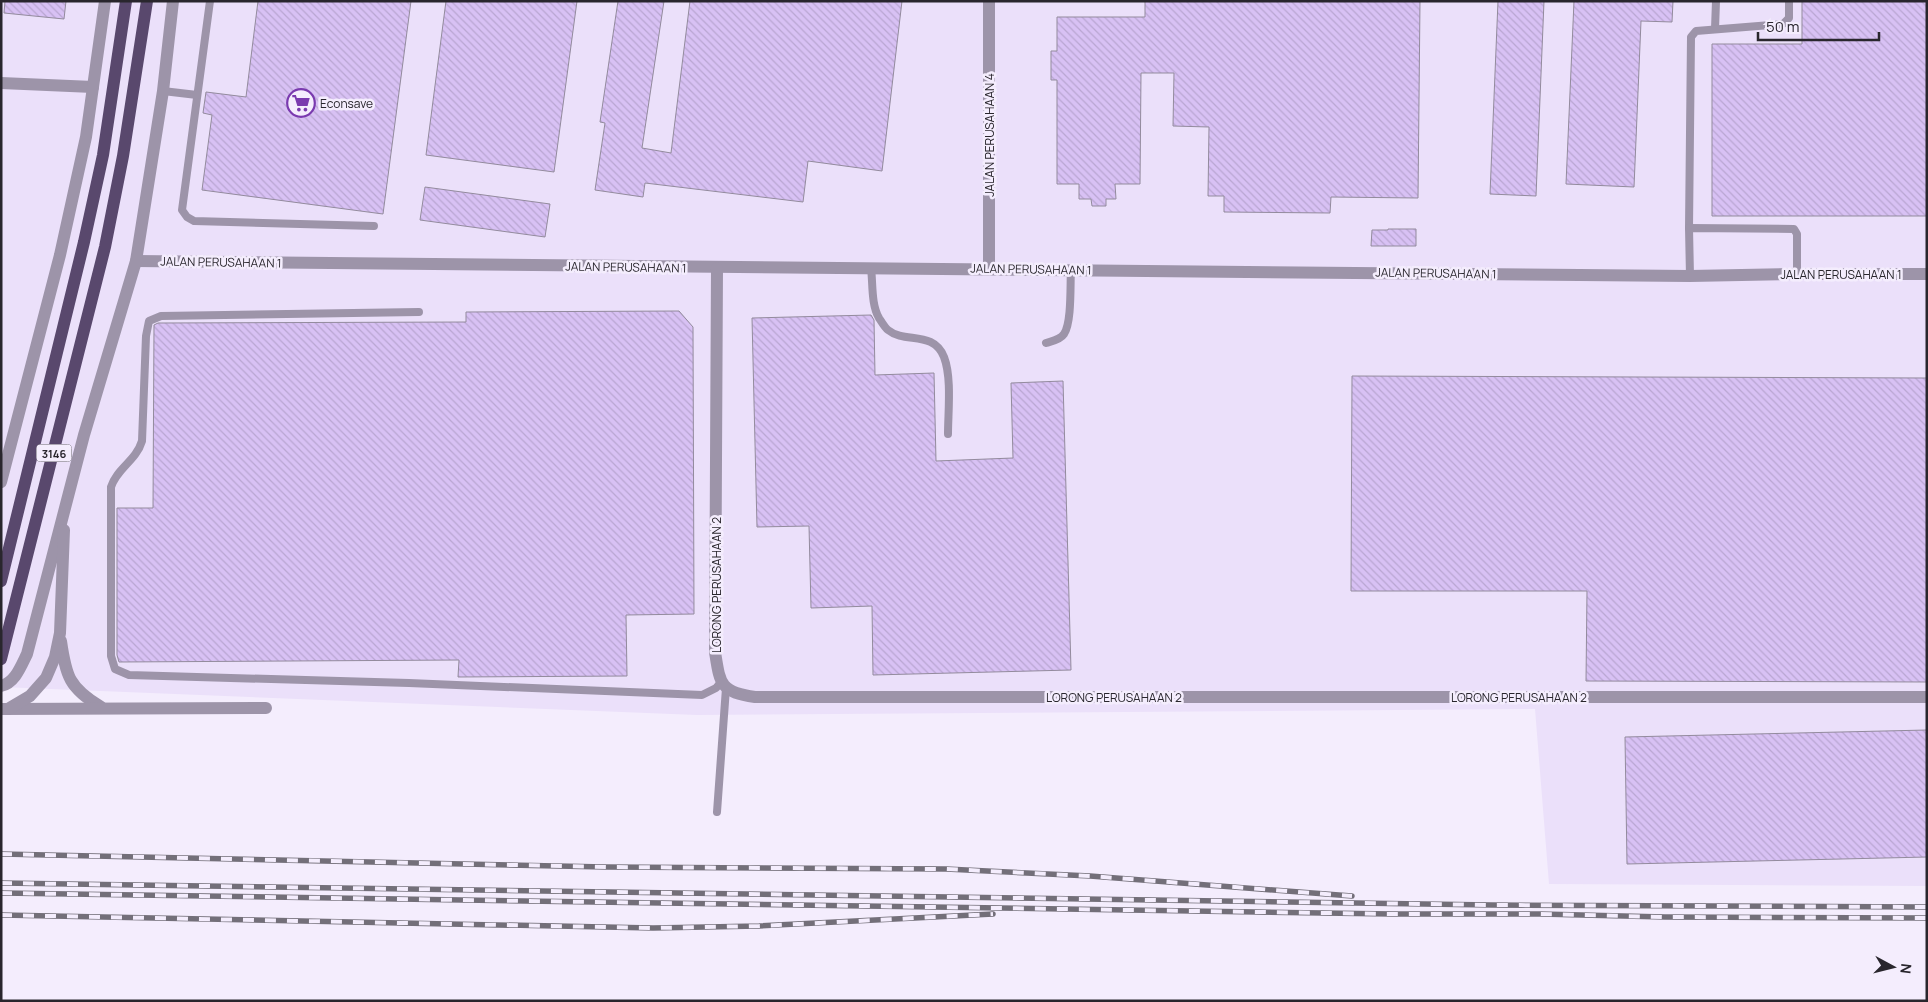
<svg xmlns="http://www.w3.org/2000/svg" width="1928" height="1002" font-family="Manrope,sans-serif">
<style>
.built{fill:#ebe0fa}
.building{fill:url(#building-back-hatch);stroke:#938b9d}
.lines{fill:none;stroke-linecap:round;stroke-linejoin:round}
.lane{stroke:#9d94a9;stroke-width:8}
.street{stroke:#9d94a9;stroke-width:12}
.primary{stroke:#59486d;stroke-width:12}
.rail-casing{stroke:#736f79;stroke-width:5.5}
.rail{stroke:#f4edfd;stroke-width:4;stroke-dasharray:11;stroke-linecap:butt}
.labels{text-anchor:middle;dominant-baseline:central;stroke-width:5;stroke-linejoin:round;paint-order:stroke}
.shield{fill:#f4edfd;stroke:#66626b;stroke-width:1}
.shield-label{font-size:11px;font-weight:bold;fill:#29262d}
.poi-label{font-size:12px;fill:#29262d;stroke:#f4edfd;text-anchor:start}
.street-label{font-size:12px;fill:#29262d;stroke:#f4edfd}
</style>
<defs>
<pattern id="building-back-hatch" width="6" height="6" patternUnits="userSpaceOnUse" patternTransform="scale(1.25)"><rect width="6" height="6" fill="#d8c1f4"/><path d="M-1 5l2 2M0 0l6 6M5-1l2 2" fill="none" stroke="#b9a6d2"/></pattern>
</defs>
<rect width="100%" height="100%" fill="#f4edfd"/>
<polygon class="built" points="1,1 1927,1 1927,886 1549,884 1535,709 697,715 1,687"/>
<g class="building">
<polygon points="5,1 66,1 64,19 4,13"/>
<polygon points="258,1 411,1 383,214 202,190 212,115 203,113 206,92 246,97"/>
<polygon points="446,1 577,1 554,172 426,155"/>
<polygon points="618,1 664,1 642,148 671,153 690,1 902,1 882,171 808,161 803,202 645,183 643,197 595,190 605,123 600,122"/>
<polygon points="1145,1 1420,1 1418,198 1331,197 1330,213 1224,212 1224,196 1208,196 1209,127 1173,126 1174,73 1141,73 1140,184 1115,184 1116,199 1106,199 1106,206 1092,206 1091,199 1079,199 1079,184 1057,184 1057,80 1051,80 1051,51 1057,51 1057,17 1145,17"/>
<polygon points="1498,1 1544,1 1536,196 1490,194"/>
<polygon points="1574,1 1673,1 1672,22 1641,21 1634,187 1566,184"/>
<polygon points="1802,1 1927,1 1927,216 1712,216 1712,44 1802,44"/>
<polygon points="425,187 550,204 545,237 420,220"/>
<polygon points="1388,229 1416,229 1416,246 1371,246 1372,230 1388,230"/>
<polygon points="679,311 693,327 694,614 626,615 627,676 458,677 459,660 119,662 117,655 117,508 153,508 154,325 158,323 466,322 466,312"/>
<polygon points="871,315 874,320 875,375 934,373 936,461 1013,458 1011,383 1063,381 1071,670 873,675 872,606 811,608 809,526 757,527 752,318"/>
<polygon points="1352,376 1927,378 1927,682 1586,681 1587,591 1351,591"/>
<polygon points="1927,730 1927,857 1627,864 1625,737"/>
</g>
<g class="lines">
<g class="lane">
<polyline points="210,1 182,210 187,217 194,221 374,226"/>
<polyline points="1715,29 1716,1"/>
<polyline points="163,91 197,95"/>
<polyline points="1689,228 1691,37 1696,31 1783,24 1789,18 1789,1"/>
<path d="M871 268C873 284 871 304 879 318 881 321 885 328 888 330 905 344 933 330 944 357 952 378 948 412 948 434"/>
<polyline points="1690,276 1689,228 1794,229 1797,234 1797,274"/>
<path d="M419 312 161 316 149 321 146 336 142 441C136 461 117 468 111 487V656L115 669 129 675 409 683 702 695 716 688 722 681"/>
<path d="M1046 343C1052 341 1060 340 1064 334 1072 322 1070 285 1071 269"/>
<polyline points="717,812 726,688"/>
</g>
<g class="street">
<polyline points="989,1 989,269"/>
<polyline points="1,83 93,87"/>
<path d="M136 261C654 267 1172 271 1690 276L1794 274H1927"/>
<path d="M717 268 715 652C720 684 720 692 755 697H1927"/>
<polyline points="1,482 60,255 86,137 105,1"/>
<path d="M61 641C66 676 69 688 101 707"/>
<path d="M1 686C15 683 21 666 27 654L84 435 136 261 163 91 173 1"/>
<polyline points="1,709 266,708"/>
<polyline points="8,709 30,696 46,678 55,657 60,633 64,530"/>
</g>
<g class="primary">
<polyline points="1,581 84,242 103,155 126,1"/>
<polyline points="1,659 105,247 123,156 147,1"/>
</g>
<defs>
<g id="rail">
<polyline points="1,854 606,867 946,869 1090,876 1352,896"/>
<polyline points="1,883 1492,905 1927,907"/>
<polyline points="1,893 1392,914 1540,914 1665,917 1927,918"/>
<polyline points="1,915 653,928 759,926 993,914"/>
</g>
</defs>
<use href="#rail" class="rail-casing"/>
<use href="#rail" class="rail"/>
</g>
<defs>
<symbol id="supermarket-ring" viewBox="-11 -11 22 22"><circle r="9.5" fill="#f4edfd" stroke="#7a3aaf" stroke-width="1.5"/><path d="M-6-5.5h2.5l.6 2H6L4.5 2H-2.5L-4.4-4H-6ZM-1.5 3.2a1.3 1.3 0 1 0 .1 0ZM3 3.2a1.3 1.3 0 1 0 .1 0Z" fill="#7a3aaf"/></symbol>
</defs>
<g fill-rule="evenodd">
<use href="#supermarket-ring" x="285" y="87" width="32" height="32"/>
</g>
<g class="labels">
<rect class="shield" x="36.5" y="444.5" width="35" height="17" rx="4"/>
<g class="shield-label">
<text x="54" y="453">3146</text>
</g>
<g class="poi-label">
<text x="320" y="103">Econsave</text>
</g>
<g class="street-label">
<text transform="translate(989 135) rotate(-90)">JALAN PERUSAHAAN 4</text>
<text transform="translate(221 262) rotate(1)">JALAN PERUSAHAAN 1</text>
<text transform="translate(626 267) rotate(1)">JALAN PERUSAHAAN 1</text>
<text transform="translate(1031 269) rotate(1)">JALAN PERUSAHAAN 1</text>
<text transform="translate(1436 273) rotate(1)">JALAN PERUSAHAAN 1</text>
<text x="1841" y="274">JALAN PERUSAHAAN 1</text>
<text transform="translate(716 585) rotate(-90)">LORONG PERUSAHAAN 2</text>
<text x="1114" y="697">LORONG PERUSAHAAN 2</text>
<text x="1519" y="697">LORONG PERUSAHAAN 2</text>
</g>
</g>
<rect width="1928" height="1002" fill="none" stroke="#29262d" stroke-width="5"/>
<g transform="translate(1893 967) rotate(97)" stroke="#f4edfd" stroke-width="4" paint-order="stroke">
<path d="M0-4L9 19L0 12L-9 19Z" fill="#29262d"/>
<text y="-8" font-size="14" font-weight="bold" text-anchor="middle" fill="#29262d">N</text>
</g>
<path d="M1758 32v8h121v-8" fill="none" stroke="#29262d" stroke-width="2.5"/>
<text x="1766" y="32" font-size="15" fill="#29262d" stroke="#f4edfd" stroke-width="4" paint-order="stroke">50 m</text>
</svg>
